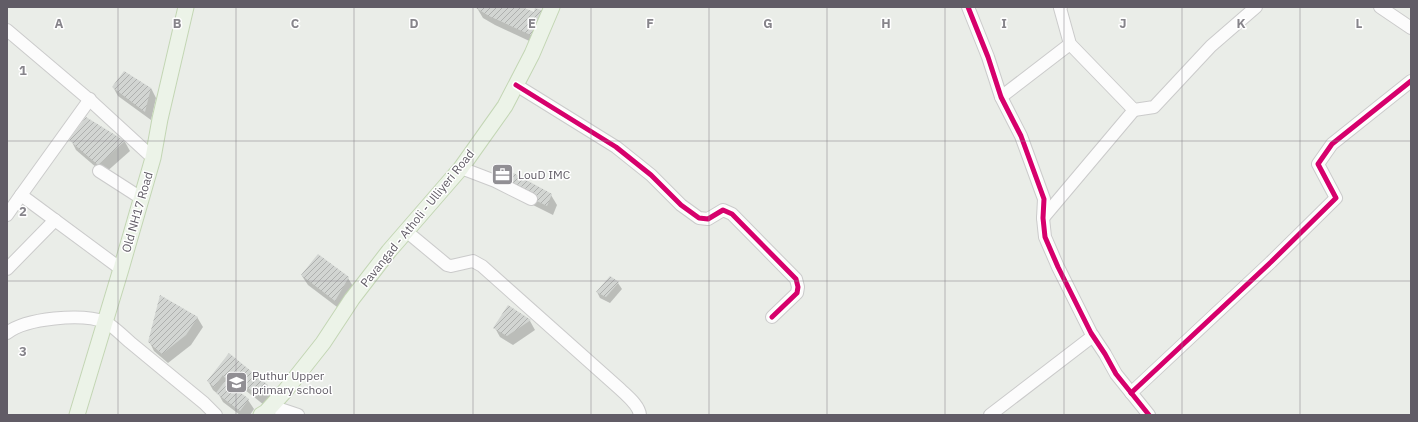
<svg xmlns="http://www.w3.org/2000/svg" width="1418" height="422" font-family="'IBM Plex Sans',sans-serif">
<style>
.shadow{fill:#0003}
.building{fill:url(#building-hatch)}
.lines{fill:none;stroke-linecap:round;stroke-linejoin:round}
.minor-casing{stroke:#cbcbcb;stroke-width:14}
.major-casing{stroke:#c3d6b4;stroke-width:17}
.minor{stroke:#fcfcfc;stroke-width:12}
.major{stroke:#ecf3e8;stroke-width:15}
.cycleway-casing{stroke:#fff;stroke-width:8}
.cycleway{stroke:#d6006c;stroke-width:5}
.grid{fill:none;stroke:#87858b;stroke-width:1;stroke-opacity:0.55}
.labels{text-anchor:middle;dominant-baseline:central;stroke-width:3;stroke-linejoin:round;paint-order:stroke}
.poi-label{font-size:12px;fill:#615c66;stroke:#fff;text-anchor:start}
.street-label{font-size:12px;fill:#615c66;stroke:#fff}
.grid-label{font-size:13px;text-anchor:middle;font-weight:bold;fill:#87858b;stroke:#fff;stroke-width:3;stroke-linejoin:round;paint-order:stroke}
</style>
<defs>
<pattern id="building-hatch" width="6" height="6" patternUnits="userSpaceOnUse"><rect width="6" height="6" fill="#d2d5d2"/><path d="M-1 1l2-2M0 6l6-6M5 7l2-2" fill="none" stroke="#aeb0ae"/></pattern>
</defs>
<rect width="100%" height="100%" fill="#eaede8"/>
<g class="shadow">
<polygon points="478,7 520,7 534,14 540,46 495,25 483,18 477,8"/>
<polygon points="113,87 151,88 156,98 151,120 118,96"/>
<polygon points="86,118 125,142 130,151 104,174 76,150 71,140"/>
<polygon points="499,188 551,195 557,205 553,215"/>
<polygon points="302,276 348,278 354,288 341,310 308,285"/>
<polygon points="618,283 622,289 610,303 600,298 597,292"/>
<polygon points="508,307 530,321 535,330 513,345 500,337 495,328"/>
<polygon points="197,317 203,327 191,345 168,363 154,351 149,341"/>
<polygon points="229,354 267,385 272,395 264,405 235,382 231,387 248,400 254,409 250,415 240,415 223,402 219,395 213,390 208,381"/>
</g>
<g class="building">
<polygon points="477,7 522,7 534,12 535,8 544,11 535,37 489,16 476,8"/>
<polygon points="124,71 151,88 145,112 112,87"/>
<polygon points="86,117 125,141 98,165 69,140"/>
<polygon points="499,165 552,194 547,206 492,179"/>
<polygon points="318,254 349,277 335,301 301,275"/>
<polygon points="610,276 619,282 606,297 596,292"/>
<polygon points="160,295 198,317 186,335 162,354 148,342"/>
<polygon points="508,305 531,320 507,336 493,328"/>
<polygon points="229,353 268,385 258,396 230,373 225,378 223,375 214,387 207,381"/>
<polygon points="225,381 249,399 240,411 216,393"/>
</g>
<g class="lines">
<defs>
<g id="minor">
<polyline points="968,7 988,57 1001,97 1021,136 1044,199 1043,218 1045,237 1058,267 1091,333 1105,354 1116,374 1149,415"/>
<polyline points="1061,7 1060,8 1070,44 1134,110 1154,107 1211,46 1256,7"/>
<polyline points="1380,7 1411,28"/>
<polyline points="7,30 92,102 153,158"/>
<polyline points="516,85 616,147 651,175 681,205 699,218 708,219 723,210 732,214 796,279 798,287 797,293 772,317"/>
<polyline points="1001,97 1070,44"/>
<polyline points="461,168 495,181 531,199"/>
<polyline points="99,171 141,198"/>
<polyline points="21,195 90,99"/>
<polyline points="7,215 21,195 121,269"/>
<polyline points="1043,218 1134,110"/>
<path d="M406 231 447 265 451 266 473 261 482 266 620 389C627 396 639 405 640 415"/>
<polyline points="7,269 55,220"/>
<path d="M7 333C26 318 82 313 105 322 112 325 124 337 131 343 155 363 180 383 204 403L216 415"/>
<polyline points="1131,393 1271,262 1336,198 1318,164 1332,144 1411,81"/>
<polyline points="271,406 298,415"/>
<polyline points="990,415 1093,336"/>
</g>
<g id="major">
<polyline points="77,415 121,269 153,158 160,119 186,7"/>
<polyline points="261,415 266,412 285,391 323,343 352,299 389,251 461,168 505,106 532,54 552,7"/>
</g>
</defs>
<use href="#minor" class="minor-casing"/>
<use href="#major" class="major-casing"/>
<use href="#minor" class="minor"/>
<use href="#major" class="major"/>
<defs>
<g id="cycleway">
<polyline points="968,7 988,57 1001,97 1021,136 1044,199 1043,218 1045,237 1058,267 1091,333 1105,354 1116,374 1149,415"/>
<polyline points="516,85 616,147 651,175 681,205 699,218 708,219 723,210 732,214 796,279 798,287 797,293 772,317"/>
<polyline points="1131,393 1271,262 1336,198 1318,164 1332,144 1411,81"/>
</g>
</defs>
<use href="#cycleway" class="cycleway-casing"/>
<use href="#cycleway" class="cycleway"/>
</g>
<path class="grid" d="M118 7V415M236 7V415M354 7V415M473 7V415M591 7V415M709 7V415M827 7V415M945 7V415M1064 7V415M1182 7V415M1300 7V415M7 141H1411M7 281H1411"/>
<defs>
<symbol id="office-square" viewBox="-11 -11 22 22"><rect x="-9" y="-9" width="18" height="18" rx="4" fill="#918f94" stroke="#fff"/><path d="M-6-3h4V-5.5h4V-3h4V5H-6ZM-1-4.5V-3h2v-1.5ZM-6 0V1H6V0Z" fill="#fff"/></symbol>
<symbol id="school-square" viewBox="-11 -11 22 22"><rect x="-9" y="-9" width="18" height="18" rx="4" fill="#918f94" stroke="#fff"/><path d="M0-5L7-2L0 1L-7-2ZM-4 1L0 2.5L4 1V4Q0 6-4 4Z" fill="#fff"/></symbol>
</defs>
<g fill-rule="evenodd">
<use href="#office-square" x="490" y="162" width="25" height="25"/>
<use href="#school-square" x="224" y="370" width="25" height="25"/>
</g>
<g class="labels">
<g class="poi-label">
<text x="518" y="174">LouD IMC</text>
<text x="252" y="375">Puthur Upper<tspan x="252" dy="14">primary school</tspan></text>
</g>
<g class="street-label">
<text transform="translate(137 212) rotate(-74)">Old NH17 Road</text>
<text transform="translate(417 218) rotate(-51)">Pavangad - Atholi - Ulliyeri Road</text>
</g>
</g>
<g class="grid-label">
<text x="59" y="28">A</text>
<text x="177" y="28">B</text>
<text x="295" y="28">C</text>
<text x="414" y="28">D</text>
<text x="532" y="28">E</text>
<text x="650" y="28">F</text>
<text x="768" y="28">G</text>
<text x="886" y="28">H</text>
<text x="1004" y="28">I</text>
<text x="1123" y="28">J</text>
<text x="1241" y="28">K</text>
<text x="1359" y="28">L</text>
<text x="23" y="75">1</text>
<text x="23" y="216">2</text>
<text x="23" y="356">3</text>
</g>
<rect width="1418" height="422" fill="none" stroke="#615c66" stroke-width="16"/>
</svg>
